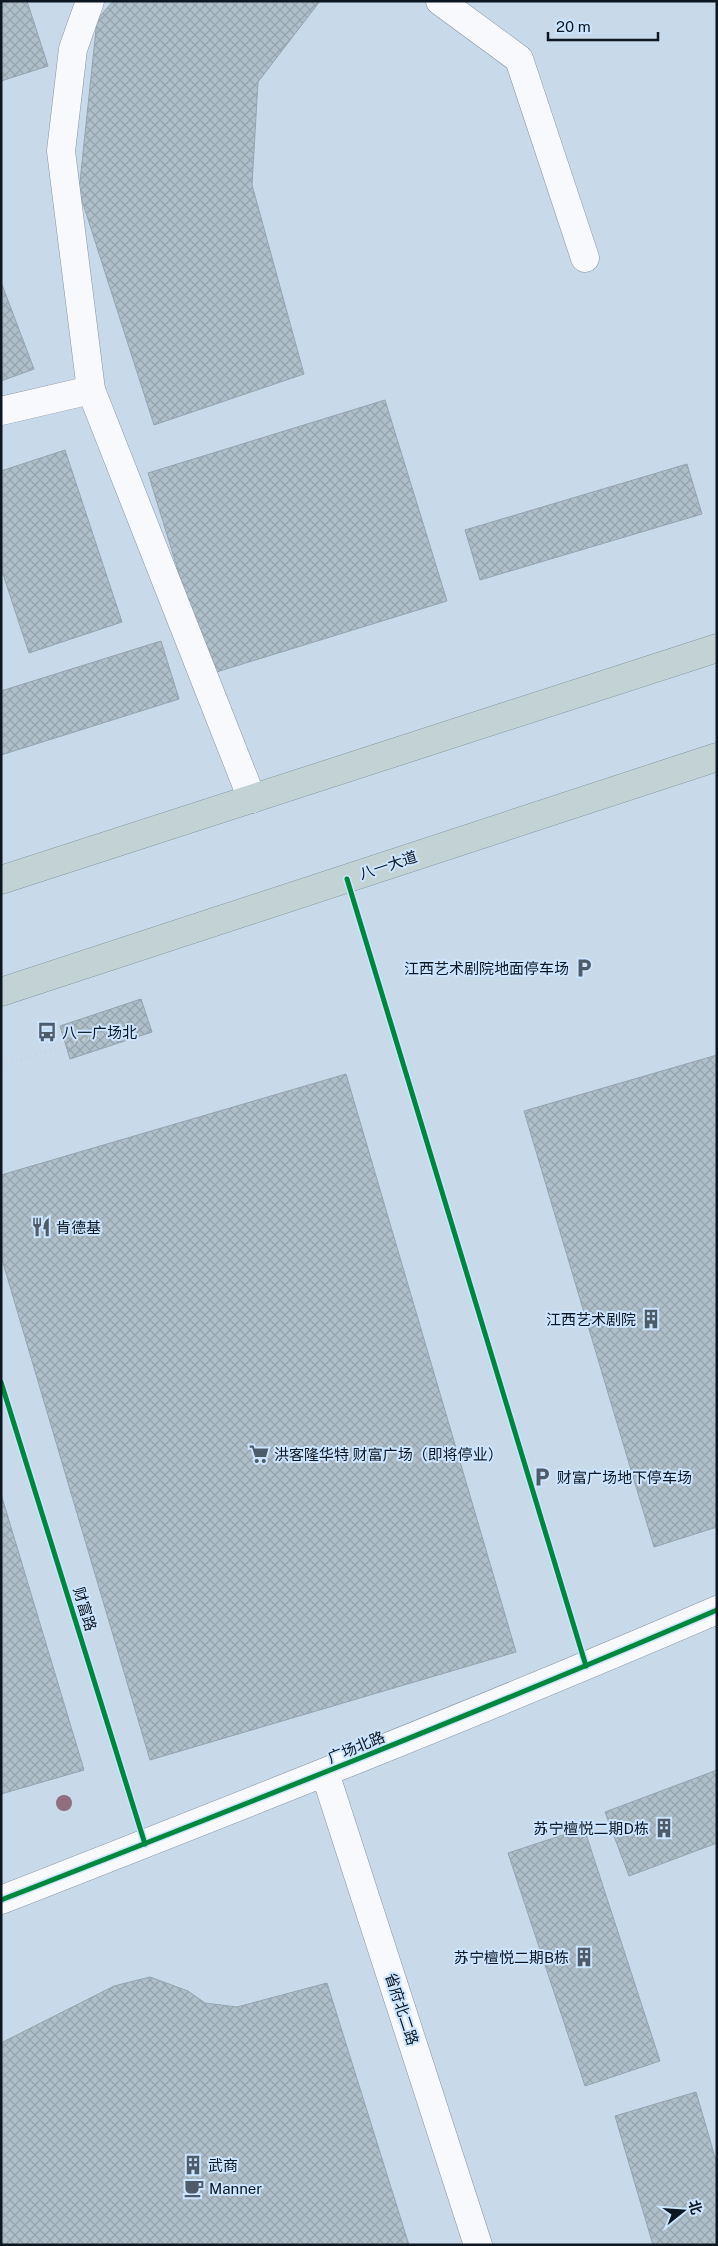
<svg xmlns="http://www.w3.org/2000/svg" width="718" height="2246" font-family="'Public Sans','Noto Sans SC',sans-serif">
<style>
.building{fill:url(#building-cross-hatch);stroke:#94a4af}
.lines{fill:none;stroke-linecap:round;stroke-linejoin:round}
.minor-casing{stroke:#8693a0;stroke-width:29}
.highway-casing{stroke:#8298a0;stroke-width:29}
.path{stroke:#cdd2d7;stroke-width:3;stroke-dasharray:1 4;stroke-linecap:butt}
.minor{stroke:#f7f9fc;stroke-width:28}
.highway{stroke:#c3d3d5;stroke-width:28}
.cycleway-casing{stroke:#cce5ff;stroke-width:8}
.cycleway{stroke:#00873e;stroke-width:5}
.tree{fill:#8f6e80}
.labels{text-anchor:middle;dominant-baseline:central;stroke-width:4;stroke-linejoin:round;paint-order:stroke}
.street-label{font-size:15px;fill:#0c1722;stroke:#cce5ff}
.poi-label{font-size:15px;fill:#0c1722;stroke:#cce5ff;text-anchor:start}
</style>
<defs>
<pattern id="building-cross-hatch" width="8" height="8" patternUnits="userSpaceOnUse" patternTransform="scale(1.25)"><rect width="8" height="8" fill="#afbfca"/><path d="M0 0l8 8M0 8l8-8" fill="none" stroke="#95a3ad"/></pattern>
</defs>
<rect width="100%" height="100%" fill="#c8d9ea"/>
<g class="building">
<polygon points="1,1 27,1 48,66 1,81"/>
<polygon points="113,1 320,1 258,82 252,185 304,374 154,425 79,191 97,20"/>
<polygon points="1,282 34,369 1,381"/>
<polygon points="385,400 447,601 210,674 148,473"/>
<polygon points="65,450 122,622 29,653 1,568 1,471"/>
<polygon points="687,464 702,514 480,580 465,530"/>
<polygon points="161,641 179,699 1,755 1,691"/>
<polygon points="141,999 152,1032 70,1059 60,1026"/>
<polygon points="717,1055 717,1527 654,1547 524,1111"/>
<polygon points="346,1074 516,1652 150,1760 1,1256 1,1175"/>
<polygon points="1,1494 84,1770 1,1794"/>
<polygon points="717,1770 717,1843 629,1876 605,1812"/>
<polygon points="584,1828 660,2061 585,2086 508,1853"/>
<polygon points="150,1977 188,1991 205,2003 237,2007 327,1983 409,2245 1,2245 1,2043 114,1986"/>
<polygon points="696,2092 717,2164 717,2245 653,2245 615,2116"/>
</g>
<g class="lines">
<defs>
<g id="minor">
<polyline points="90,1 73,49 61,151 91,390 252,799"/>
<polyline points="440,1 519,59 585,258"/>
<polyline points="1,411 91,390"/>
<polyline points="325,1773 478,2245"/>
<path d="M1 1900C241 1806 480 1712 717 1610"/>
</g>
<g id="highway">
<polyline points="1,880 717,648"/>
<polyline points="1,992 717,757"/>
</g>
</defs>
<use href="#minor" class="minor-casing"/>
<use href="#highway" class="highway-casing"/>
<polyline class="path" points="2,1065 129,1026"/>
<use href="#minor" class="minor"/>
<use href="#highway" class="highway"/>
<defs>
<g id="cycleway">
<polyline points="347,879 586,1666"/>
<polyline points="1,1382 145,1844"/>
<path d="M1 1900C241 1806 480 1712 717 1610"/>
</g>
</defs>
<use href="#cycleway" class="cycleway-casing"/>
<use href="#cycleway" class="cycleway"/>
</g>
<circle class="tree" cx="64" cy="1803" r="8"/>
<defs>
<symbol id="parking-bare" viewBox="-9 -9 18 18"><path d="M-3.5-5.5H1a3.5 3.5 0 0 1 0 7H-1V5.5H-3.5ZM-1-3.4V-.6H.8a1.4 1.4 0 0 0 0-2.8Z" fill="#4e5b68" stroke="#cce5ff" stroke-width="2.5" paint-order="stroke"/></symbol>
<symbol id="bus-bare" viewBox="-9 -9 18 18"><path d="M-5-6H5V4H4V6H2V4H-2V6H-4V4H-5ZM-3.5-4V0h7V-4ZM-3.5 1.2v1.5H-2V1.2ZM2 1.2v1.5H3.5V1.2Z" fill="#4e5b68" stroke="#cce5ff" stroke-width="2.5" paint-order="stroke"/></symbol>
<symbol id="restaurant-bare" viewBox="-9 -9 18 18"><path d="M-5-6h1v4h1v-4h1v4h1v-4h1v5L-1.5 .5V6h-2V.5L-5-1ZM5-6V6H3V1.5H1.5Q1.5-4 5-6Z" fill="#4e5b68" stroke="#cce5ff" stroke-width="2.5" paint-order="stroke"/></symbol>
<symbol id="building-bare" viewBox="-9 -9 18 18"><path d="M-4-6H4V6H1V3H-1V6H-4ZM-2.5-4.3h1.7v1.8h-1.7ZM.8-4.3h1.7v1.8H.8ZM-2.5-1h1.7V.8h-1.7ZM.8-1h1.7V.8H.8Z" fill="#4e5b68" stroke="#cce5ff" stroke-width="2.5" paint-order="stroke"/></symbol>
<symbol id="supermarket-bare" viewBox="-9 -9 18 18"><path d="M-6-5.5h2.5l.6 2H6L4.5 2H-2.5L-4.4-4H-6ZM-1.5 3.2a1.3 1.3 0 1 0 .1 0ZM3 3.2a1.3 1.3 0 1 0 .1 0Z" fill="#4e5b68" stroke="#cce5ff" stroke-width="2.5" paint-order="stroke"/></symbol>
<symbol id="cafe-bare" viewBox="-9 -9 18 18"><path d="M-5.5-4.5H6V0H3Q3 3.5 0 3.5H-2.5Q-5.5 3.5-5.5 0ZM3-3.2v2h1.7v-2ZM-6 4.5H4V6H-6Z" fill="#4e5b68" stroke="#cce5ff" stroke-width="2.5" paint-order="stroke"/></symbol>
</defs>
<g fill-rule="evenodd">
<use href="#parking-bare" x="570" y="954" width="28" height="28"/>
<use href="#bus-bare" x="33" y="1018" width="28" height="28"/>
<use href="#restaurant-bare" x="27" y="1213" width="28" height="28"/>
<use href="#building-bare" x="637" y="1305" width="28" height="28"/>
<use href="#supermarket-bare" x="245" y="1440" width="28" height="28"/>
<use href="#parking-bare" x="528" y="1463" width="28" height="28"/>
<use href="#building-bare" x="650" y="1814" width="28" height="28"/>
<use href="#building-bare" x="570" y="1943" width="28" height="28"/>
<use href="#building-bare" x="179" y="2151" width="28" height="28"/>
<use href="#cafe-bare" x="180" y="2174" width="28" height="28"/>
</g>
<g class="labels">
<g class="street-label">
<text transform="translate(388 865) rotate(-18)">八一大道</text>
<text transform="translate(85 1609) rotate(73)">财富路</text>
<text transform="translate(356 1747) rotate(-22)">广场北路</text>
<text transform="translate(402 2009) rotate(72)">省府北二路</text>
</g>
<g class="poi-label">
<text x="569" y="968" text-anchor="end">江西艺术剧院地面停车场</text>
<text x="62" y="1032">八一广场北</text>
<text x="56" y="1227">肯德基</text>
<text x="636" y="1319" text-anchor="end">江西艺术剧院</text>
<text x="274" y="1454">洪客隆华特 财富广场（即将停业）</text>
<text x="557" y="1477">财富广场地下停车场</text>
<text x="649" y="1828" text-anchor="end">苏宁檀悦二期D栋</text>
<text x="569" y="1957" text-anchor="end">苏宁檀悦二期B栋</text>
<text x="208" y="2165">武商</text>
<text x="209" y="2188">Manner</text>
</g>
</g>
<rect width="718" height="2246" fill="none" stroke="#0c1722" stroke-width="5"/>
<g transform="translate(683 2211) rotate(73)" stroke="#cce5ff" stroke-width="4" paint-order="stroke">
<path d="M0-4L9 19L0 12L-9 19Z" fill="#0c1722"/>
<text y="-8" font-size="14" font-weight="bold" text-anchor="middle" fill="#0c1722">北</text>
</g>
<path d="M548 32v8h110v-8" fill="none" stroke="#0c1722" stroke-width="2.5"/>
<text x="556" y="32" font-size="15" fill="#0c1722" stroke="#cce5ff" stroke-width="4" paint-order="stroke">20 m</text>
</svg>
